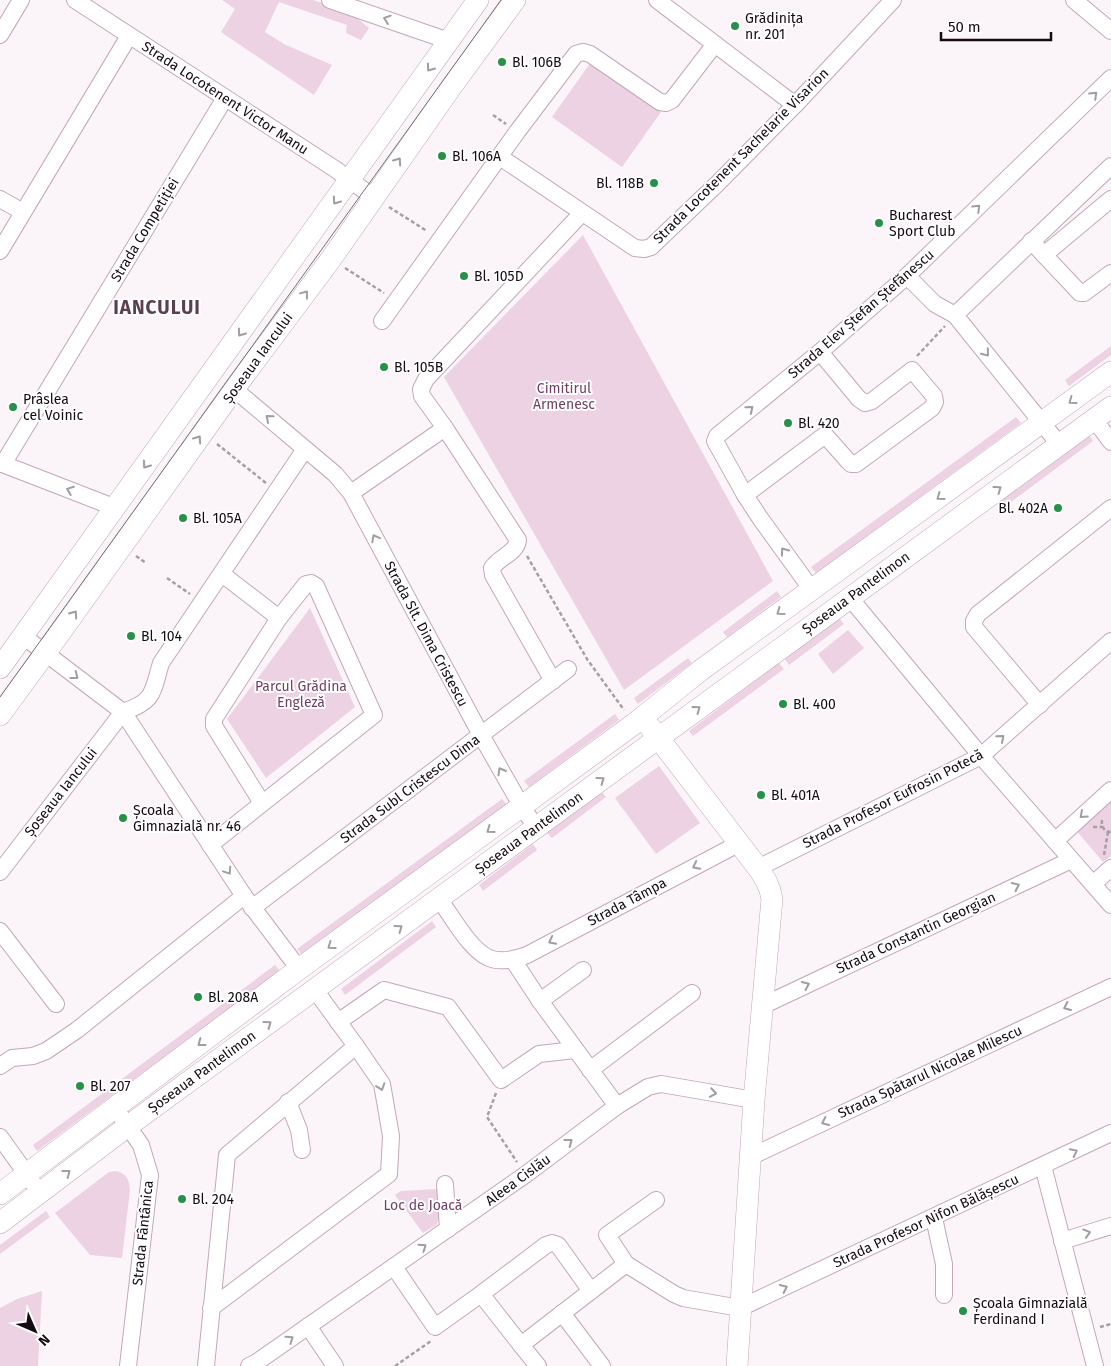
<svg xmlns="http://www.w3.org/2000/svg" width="1111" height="1366" font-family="'Fira Sans',sans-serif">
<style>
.green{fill:#ecd2e3}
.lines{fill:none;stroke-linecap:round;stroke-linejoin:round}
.minor-casing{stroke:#c5a6bb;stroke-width:18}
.major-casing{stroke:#c5a6bb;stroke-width:22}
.path{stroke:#a79fa4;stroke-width:2.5;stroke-dasharray:4 2.5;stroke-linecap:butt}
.minor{stroke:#fff;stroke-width:16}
.major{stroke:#fff;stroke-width:21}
.tram{stroke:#797076;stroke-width:1}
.oneway{stroke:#a29da1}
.poi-dot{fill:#289148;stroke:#fff;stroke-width:2}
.labels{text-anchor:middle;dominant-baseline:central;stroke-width:4;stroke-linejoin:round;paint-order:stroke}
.poi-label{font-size:14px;fill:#160b13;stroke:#fff;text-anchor:start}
.street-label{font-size:14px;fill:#160b13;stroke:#fff}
.park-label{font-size:14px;fill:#734165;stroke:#fff}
.district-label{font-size:19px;font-weight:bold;letter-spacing:1px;fill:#5b4053;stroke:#fff}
</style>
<rect width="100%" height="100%" fill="#fbf5f9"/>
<g class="green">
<polygon points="222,0 313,0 350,12 369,28 361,40 346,33 347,25 279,2 265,32 284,44 332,65 314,95 221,32 235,9"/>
<polygon points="591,62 661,112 622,167 552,117"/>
<polygon points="583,235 773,581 624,690 444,377"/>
<polygon points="1111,346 1111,355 1069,386 1065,380"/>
<polygon points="1016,417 1021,423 816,573 811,567"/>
<polygon points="1089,435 1093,441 1003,508 998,502"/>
<polygon points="777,591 781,597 727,637 723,632"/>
<polygon points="310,608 355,707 266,778 227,719"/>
<polygon points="839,618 844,624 789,665 785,659"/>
<polygon points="848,630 864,648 833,674 818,654"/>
<polygon points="688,658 692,663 638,704 634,698"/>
<polygon points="779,663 784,669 693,736 689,731"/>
<polygon points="615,714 619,720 529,787 524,781"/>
<polygon points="659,766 700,823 656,854 615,798"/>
<polygon points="602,792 606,797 552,838 547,833"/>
<polygon points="1111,796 1111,856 1103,862 1075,829"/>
<polygon points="502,799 507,805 302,955 297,949"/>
<polygon points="533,844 537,850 483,891 479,885"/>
<polygon points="432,921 436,927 345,995 341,989"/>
<polygon points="275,965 280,971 37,1151 33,1145"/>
<path d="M116 1171C127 1174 129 1179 130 1190L122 1258 90 1255 55 1213 109 1172Z"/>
<polygon points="437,1189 440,1218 436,1225 423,1233 395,1195 401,1191"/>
<polygon points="46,1211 50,1217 0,1254 0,1245"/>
<polygon points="42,1291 38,1366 0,1366 0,1308 17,1299"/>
</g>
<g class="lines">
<defs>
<g id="minor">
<polyline points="75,0 335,169 373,197"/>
<polyline points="330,0 449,41"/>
<polyline points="657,0 795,105"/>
<polyline points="1074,0 1111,31"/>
<polyline points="0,35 21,0"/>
<polyline points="500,157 635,248 644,249 651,247 717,184 795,105 893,0"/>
<polyline points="0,199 23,212"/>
<polyline points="1031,241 1080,293 1084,293 1111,273"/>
<polyline points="0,251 129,36"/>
<polyline points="1044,255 1111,199"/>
<polyline points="907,276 935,304 955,315 1059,444"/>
<polyline points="955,315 1111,166"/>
<polyline points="382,321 517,132 576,54 583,52 590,54 660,102 666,103 672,100 715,44"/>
<polyline points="234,389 335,474 351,493 481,735 522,807 536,827"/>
<polyline points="1094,419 1111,442"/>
<polyline points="0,463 116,508"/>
<polyline points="3,464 225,98"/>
<polyline points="351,493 445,428"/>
<polyline points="745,495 825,435 848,461 851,464 856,464 932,408 935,402 934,396 912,370 872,401 865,403 859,399 820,352"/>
<polyline points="222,574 279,618"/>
<polyline points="812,590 760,518 745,495 715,441 717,436 820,352 907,276 1111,78"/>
<polyline points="850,598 981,756 1111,905"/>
<polyline points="23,636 123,712 244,896 299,969"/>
<path d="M553 681 493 575 492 568C499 557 517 553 518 540L445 428 422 396 421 389 426 379 582 213"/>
<polyline points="1040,705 974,627 974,621 978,614 1111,508"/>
<polyline points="1055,841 1111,790"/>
<polyline points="210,845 374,715 316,586 311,583 306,584 279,618 214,719 214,726 262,803"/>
<polyline points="758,868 981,756 1111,641"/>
<path d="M0 872 123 712C155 701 152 693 161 663L305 449"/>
<polyline points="1093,884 1111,868"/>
<path d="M439 899C452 916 469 949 489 958 501 963 516 959 527 955L740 843"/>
<polyline points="252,908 568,669"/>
<polyline points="0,931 56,1004"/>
<polyline points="513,960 540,1001 617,1106"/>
<polyline points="540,1001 583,970"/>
<polyline points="762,1006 1071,860"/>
<polyline points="338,1022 384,990 448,1007 501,1080 539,1054 575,1050"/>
<polyline points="0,1066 12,1058 33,1056 46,1051 77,1030 244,896"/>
<polyline points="590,1070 692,993"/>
<polyline points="288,1102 299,1130 302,1150"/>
<polyline points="115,1108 141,1145 150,1175 128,1366"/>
<polyline points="0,1137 40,1193"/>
<polyline points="750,1157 1111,987"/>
<polyline points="1043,1166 1095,1366"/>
<polyline points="445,1184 448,1229"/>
<polyline points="934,1218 944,1264 944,1295"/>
<polyline points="1062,1241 1111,1226"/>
<polyline points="626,1264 607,1235 656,1200"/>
<polyline points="394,1267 435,1327 481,1294"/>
<polyline points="211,1308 389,1174 391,1136 382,1084 356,1046"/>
<polyline points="562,1313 602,1366"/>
<polyline points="308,1326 335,1366"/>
<polyline points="521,1345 481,1294 546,1245 552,1243 558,1245 591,1291"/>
<polyline points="206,1366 227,1155 356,1046 315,990"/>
<polyline points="249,1366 257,1362 525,1175 617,1106 648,1087 661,1084 754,1100"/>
<polyline points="538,1366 521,1345 626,1264 674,1294 683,1298 740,1308 1111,1133"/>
</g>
<g id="major">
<polyline points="0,668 478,0"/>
<polyline points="0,715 60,633 234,389 331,259 452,86 515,0"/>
<path d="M650 727 758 868C765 878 770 886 772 899L754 1100 737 1366"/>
<polyline points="0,1194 299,969 634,724 701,670 1111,372"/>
<polyline points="0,1223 128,1126 1111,407"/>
</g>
</defs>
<use href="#minor" class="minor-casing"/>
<use href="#major" class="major-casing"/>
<g class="path">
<polyline points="493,115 506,124"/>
<polyline points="389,207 427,231"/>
<polyline points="345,268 384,293"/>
<polyline points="917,356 945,326"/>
<polyline points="217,444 266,483"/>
<polyline points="136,556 146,563"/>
<polyline points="527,556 587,659 624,710"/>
<polyline points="167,578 190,594"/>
<path d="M1102 820C1101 826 1104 832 1111 832"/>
<polyline points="1093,827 1103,827"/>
<polyline points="1104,855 1108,832"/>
<polyline points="496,1093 487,1117 517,1162"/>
<polyline points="1100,1327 1111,1324"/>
<polyline points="395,1366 431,1341"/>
</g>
<use href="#minor" class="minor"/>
<use href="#major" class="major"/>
<polyline class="tram" points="0,697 501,0"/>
</g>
<defs><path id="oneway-chevron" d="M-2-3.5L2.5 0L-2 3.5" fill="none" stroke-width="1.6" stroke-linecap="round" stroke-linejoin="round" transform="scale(1.25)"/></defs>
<g class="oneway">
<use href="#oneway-chevron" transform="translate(387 19) rotate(-161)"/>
<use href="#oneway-chevron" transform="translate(430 68) rotate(126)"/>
<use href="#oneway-chevron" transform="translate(1094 95) rotate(-44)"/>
<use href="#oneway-chevron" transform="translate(398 161) rotate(-55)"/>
<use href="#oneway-chevron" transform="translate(336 201) rotate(125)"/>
<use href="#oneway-chevron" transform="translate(977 208) rotate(-44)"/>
<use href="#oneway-chevron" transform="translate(305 294) rotate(-53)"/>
<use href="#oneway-chevron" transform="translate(241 333) rotate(126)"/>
<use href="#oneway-chevron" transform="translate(986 353) rotate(51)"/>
<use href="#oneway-chevron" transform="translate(1072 401) rotate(144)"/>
<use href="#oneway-chevron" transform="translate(750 409) rotate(-39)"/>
<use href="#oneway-chevron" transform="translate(269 418) rotate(-140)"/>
<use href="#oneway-chevron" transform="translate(198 439) rotate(-55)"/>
<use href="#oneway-chevron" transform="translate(146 465) rotate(126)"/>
<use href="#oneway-chevron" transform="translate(998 489) rotate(-36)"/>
<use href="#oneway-chevron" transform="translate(70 490) rotate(-159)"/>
<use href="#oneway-chevron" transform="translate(940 497) rotate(144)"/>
<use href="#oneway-chevron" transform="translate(375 538) rotate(-118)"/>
<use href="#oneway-chevron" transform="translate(784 551) rotate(-126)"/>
<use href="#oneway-chevron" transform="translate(780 612) rotate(144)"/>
<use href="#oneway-chevron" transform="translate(74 614) rotate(-55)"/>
<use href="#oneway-chevron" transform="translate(75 676) rotate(37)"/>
<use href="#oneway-chevron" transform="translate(697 709) rotate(-36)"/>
<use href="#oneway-chevron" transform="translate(1001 738) rotate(-41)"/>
<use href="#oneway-chevron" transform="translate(501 771) rotate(-120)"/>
<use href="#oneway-chevron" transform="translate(601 780) rotate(-36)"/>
<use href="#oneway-chevron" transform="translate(1083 815) rotate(138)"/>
<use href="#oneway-chevron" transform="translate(490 830) rotate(144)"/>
<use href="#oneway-chevron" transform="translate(696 866) rotate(153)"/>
<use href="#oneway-chevron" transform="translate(228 871) rotate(56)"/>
<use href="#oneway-chevron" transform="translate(1016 886) rotate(-25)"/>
<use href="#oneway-chevron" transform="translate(399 928) rotate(-36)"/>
<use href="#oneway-chevron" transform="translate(552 941) rotate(152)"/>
<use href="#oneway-chevron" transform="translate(331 946) rotate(144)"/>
<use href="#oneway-chevron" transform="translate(806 985) rotate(-25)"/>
<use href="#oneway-chevron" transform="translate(1067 1007) rotate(155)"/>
<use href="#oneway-chevron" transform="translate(268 1024) rotate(-36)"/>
<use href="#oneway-chevron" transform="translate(201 1043) rotate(143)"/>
<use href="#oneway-chevron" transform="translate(381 1087) rotate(71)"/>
<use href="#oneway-chevron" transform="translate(713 1093) rotate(10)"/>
<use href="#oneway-chevron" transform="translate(825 1122) rotate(155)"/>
<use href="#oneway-chevron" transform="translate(569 1142) rotate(-37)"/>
<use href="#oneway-chevron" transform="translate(1074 1152) rotate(-26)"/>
<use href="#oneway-chevron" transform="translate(67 1173) rotate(-37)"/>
<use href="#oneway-chevron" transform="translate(1087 1233) rotate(-17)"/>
<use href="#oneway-chevron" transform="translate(423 1247) rotate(-35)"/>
<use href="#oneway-chevron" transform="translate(784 1288) rotate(-25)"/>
<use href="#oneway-chevron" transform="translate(290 1339) rotate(-35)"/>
</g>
<g class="poi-dot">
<circle cx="735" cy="26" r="5"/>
<circle cx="502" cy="62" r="5"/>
<circle cx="442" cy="156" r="5"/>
<circle cx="654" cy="183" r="5"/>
<circle cx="879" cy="223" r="5"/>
<circle cx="464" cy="276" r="5"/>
<circle cx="384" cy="367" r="5"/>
<circle cx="13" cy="407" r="5"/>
<circle cx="788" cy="423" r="5"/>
<circle cx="1058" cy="508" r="5"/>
<circle cx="183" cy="518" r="5"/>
<circle cx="131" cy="636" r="5"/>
<circle cx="783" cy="704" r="5"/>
<circle cx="761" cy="795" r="5"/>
<circle cx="123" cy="818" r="5"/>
<circle cx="198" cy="997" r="5"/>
<circle cx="80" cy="1086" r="5"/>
<circle cx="182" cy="1199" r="5"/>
<circle cx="963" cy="1311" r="5"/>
</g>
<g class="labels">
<g class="poi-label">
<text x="745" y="18">Grădinița<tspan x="745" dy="16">nr. 201</tspan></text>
<text x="512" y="62">Bl. 106B</text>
<text x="452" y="156">Bl. 106A</text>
<text x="644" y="183" text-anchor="end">Bl. 118B</text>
<text x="889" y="215">Bucharest<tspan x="889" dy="16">Sport Club</tspan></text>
<text x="474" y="276">Bl. 105D</text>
<text x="394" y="367">Bl. 105B</text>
<text x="23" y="399">Prâslea<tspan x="23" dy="16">cel Voinic</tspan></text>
<text x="798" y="423">Bl. 420</text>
<text x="1048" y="508" text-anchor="end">Bl. 402A</text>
<text x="193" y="518">Bl. 105A</text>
<text x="141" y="636">Bl. 104</text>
<text x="793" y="704">Bl. 400</text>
<text x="771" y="795">Bl. 401A</text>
<text x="133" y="810">Școala<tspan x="133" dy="16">Gimnazială nr. 46</tspan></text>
<text x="208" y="997">Bl. 208A</text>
<text x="90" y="1086">Bl. 207</text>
<text x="192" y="1199">Bl. 204</text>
<text x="973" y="1303">Școala Gimnazială<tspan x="973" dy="16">Ferdinand I</tspan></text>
</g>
<g class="street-label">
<text transform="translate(225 98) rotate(33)">Strada Locotenent Victor Manu</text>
<text transform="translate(741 156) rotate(-45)">Strada Locotenent Sachelarie Visarion</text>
<text transform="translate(145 230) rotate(-59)">Strada Competiției</text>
<text transform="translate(861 314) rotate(-41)">Strada Elev Ștefan Ștefănescu</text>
<text transform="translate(258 358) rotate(-54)">Șoseaua Iancului</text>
<text transform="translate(856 593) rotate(-36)">Șoseaua Pantelimon</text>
<text transform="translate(426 634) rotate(62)">Strada Slt. Dima Cristescu</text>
<text transform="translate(410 789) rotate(-37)">Strada Subl Cristescu Dima</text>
<text transform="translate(61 792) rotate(-52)">Șoseaua Iancului</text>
<text transform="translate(893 799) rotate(-27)">Strada Profesor Eufrosin Potecă</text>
<text transform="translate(529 833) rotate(-36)">Șoseaua Pantelimon</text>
<text transform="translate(627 902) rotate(-28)">Strada Tâmpa</text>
<text transform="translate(916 933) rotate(-25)">Strada Constantin Georgian</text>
<text transform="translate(202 1072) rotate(-36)">Șoseaua Pantelimon</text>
<text transform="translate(930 1072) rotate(-25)">Strada Spătarul Nicolae Milescu</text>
<text transform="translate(518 1180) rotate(-36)">Aleea Cislău</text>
<text transform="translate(926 1221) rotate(-25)">Strada Profesor Nifon Bălășescu</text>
<text transform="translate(143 1233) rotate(-84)">Strada Fântânica</text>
</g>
<g class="park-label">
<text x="564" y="388">Cimitirul<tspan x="564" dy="16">Armenesc</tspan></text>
<text x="301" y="686">Parcul Grădina<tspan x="301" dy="16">Engleză</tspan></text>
<text x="423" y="1205">Loc de Joacă</text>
</g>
<g class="district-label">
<text x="157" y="307">IANCULUI</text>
</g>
</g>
<g transform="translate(35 1331) rotate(135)" stroke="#ffffff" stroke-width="4" paint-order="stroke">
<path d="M0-4L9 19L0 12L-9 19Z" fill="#160b13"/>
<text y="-8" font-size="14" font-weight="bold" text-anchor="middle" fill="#160b13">N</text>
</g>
<path d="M941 32v8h110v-8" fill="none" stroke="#160b13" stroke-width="2.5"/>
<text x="948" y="32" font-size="15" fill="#160b13" stroke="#ffffff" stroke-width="4" paint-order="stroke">50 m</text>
</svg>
